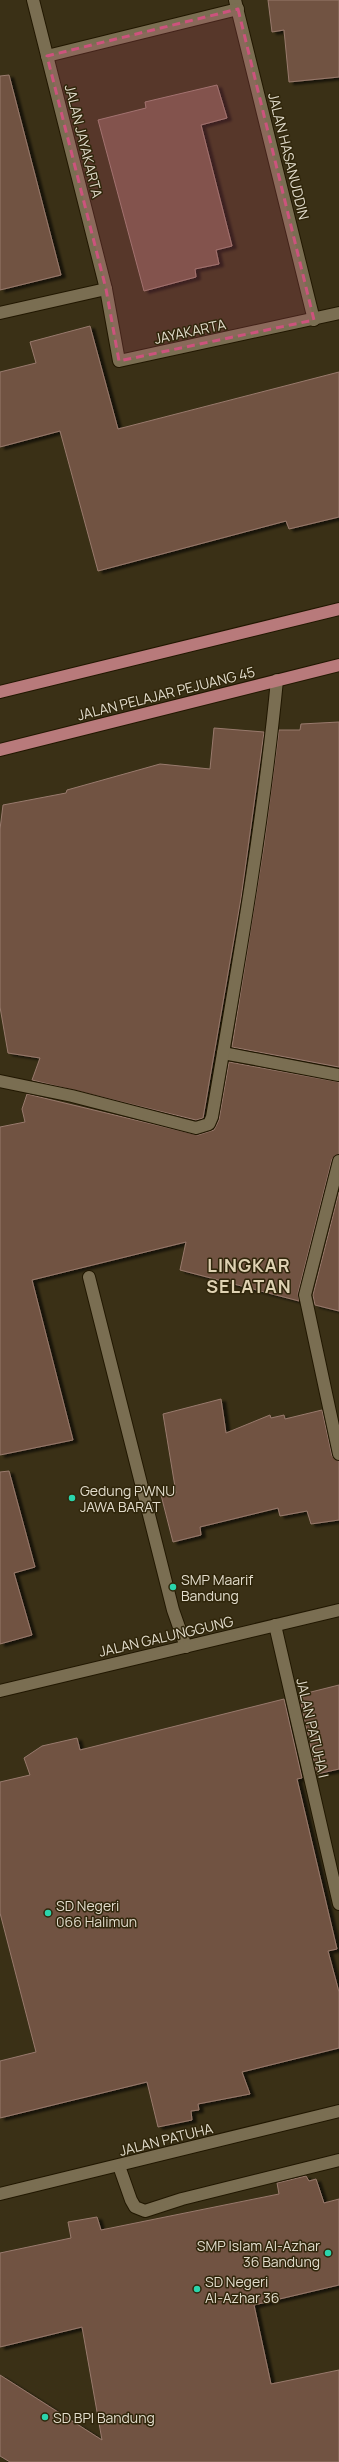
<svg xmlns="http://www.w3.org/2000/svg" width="339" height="2462" font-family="Manrope,sans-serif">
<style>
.building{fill:#715243;stroke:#987a6c;filter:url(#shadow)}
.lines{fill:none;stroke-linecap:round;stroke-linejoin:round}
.minor-casing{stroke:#211700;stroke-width:14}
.major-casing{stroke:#211700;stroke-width:14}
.minor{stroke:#7a6e52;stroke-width:12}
.major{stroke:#b87a7b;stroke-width:12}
.marked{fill:#cc537d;fill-opacity:0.2;stroke:#cc537d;stroke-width:3;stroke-dasharray:8 5;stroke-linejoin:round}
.poi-dot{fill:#2ad5ac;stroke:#30260b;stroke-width:1.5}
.labels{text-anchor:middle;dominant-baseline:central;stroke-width:3;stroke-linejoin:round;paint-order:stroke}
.street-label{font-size:14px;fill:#e2dccc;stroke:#30260b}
.poi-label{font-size:14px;fill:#e2dccc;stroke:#30260b;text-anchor:start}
.district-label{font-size:18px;font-weight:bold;letter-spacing:1px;fill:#dfd2b3;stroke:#30260b}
</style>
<defs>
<filter id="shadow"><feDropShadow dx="4.5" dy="2.5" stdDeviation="1" flood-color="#0009"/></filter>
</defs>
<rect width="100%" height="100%" fill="#3a3016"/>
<g class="building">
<polygon points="268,0 339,0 339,77 289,82 284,30 272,32"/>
<polygon points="9,75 61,275 0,290 0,76"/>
<polygon points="217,85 227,118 201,125 232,246 216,250 219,264 195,269 196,277 144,291 98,120 146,108 145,102"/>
<polygon points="90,326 118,429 339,372 339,517 289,529 286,521 98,571 60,431 0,447 0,372 36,363 30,342"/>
<polygon points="339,722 339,1067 232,1047 264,845 279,730 300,730 301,724"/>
<polygon points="214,728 264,732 241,898 203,1118 196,1120 32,1080 40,1058 8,1053 0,1007 0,829 3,805 66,793 67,790 160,764 210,769"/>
<polygon points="229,1062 339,1082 339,1154 332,1159 298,1293 299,1301 180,1270 186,1242 32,1280 73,1440 0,1455 0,1127 25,1122 22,1109 27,1094 198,1135 214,1130 219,1120"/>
<polygon points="339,1192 339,1311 315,1305 313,1295"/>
<polygon points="221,1399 226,1433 270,1415 271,1418 284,1415 285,1419 322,1410 332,1456 339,1461 339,1520 311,1524 307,1511 280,1516 278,1508 200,1527 201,1535 173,1542 161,1495 176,1493 163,1414"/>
<polygon points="9,1471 35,1567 14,1573 32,1635 0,1644 0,1472"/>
<polygon points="339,1685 339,1769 317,1774 299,1695"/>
<polygon points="284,1699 302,1778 297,1779 337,1949 328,1951 339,1992 339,2048 242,2072 250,2094 198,2104 199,2110 191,2111 192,2120 158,2127 147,2082 0,2118 0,2061 36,2052 0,1913 0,1782 30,1775 24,1758 42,1746 77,1738 80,1750"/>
<polygon points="306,2176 309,2181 316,2179 324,2203 339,2199 339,2285 254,2305 271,2384 339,2370 339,2462 10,2462 0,2456 0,2375 102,2440 82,2327 0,2347 0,2253 71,2238 68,2222 97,2217 101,2230 279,2194 277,2183"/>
</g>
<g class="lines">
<defs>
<g id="minor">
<polyline points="33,0 106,289 119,361 339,313"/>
<polyline points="235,0 314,320"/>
<polyline points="47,56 238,9"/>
<polyline points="0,313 106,289"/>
<polyline points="223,1053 339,1075"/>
<path d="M0 1081 72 1096 196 1128 209 1124 212 1117C237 972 263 826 277 680"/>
<polyline points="339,1161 305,1295 339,1454"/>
<polyline points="89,1277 173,1610 186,1647"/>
<polyline points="275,1625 339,1904"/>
<polyline points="0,1691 339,1610"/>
<polyline points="119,2166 131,2200 135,2207 145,2211 182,2199 339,2160"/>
<polyline points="0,2194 339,2111"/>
</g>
<g id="major">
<polyline points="0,692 339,609"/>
<polyline points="0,750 339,665"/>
</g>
</defs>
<use href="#minor" class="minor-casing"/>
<use href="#major" class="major-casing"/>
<use href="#minor" class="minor"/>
<use href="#major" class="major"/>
</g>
<path class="marked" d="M238 9 314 320 119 361 106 289 47 56Z"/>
<g class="poi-dot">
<circle cx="72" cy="1498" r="4"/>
<circle cx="173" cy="1587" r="4"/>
<circle cx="48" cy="1913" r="4"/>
<circle cx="328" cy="2253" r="4"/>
<circle cx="197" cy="2289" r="4"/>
<circle cx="45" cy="2417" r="4"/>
</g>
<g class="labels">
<g class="street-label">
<text transform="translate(84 141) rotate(76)">JALAN JAYAKARTA</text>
<text transform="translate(289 156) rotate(76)">JALAN HASANUDDIN</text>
<text transform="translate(190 331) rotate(-12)">JAYAKARTA</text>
<text transform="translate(166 693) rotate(-14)">JALAN PELAJAR PEJUANG 45</text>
<text transform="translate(166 1636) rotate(-13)">JALAN GALUNGGUNG</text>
<text transform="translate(313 1728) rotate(77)">JALAN PATUHA I</text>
<text transform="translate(166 2139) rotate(-14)">JALAN PATUHA</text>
</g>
<g class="poi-label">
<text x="80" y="1490">Gedung PWNU<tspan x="80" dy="16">JAWA BARAT</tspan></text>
<text x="181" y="1579">SMP Maarif<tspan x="181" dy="16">Bandung</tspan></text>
<text x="56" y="1905">SD Negeri<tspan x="56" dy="16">066 Halimun</tspan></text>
<text x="320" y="2245" text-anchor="end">SMP Islam Al-Azhar<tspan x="320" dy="16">36 Bandung</tspan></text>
<text x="205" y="2281">SD Negeri<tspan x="205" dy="16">Al-Azhar 36</tspan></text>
<text x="53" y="2417">SD BPI Bandung</text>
</g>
<g class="district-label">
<text x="249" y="1265">LINGKAR<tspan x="249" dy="21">SELATAN</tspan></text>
</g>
</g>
</svg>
